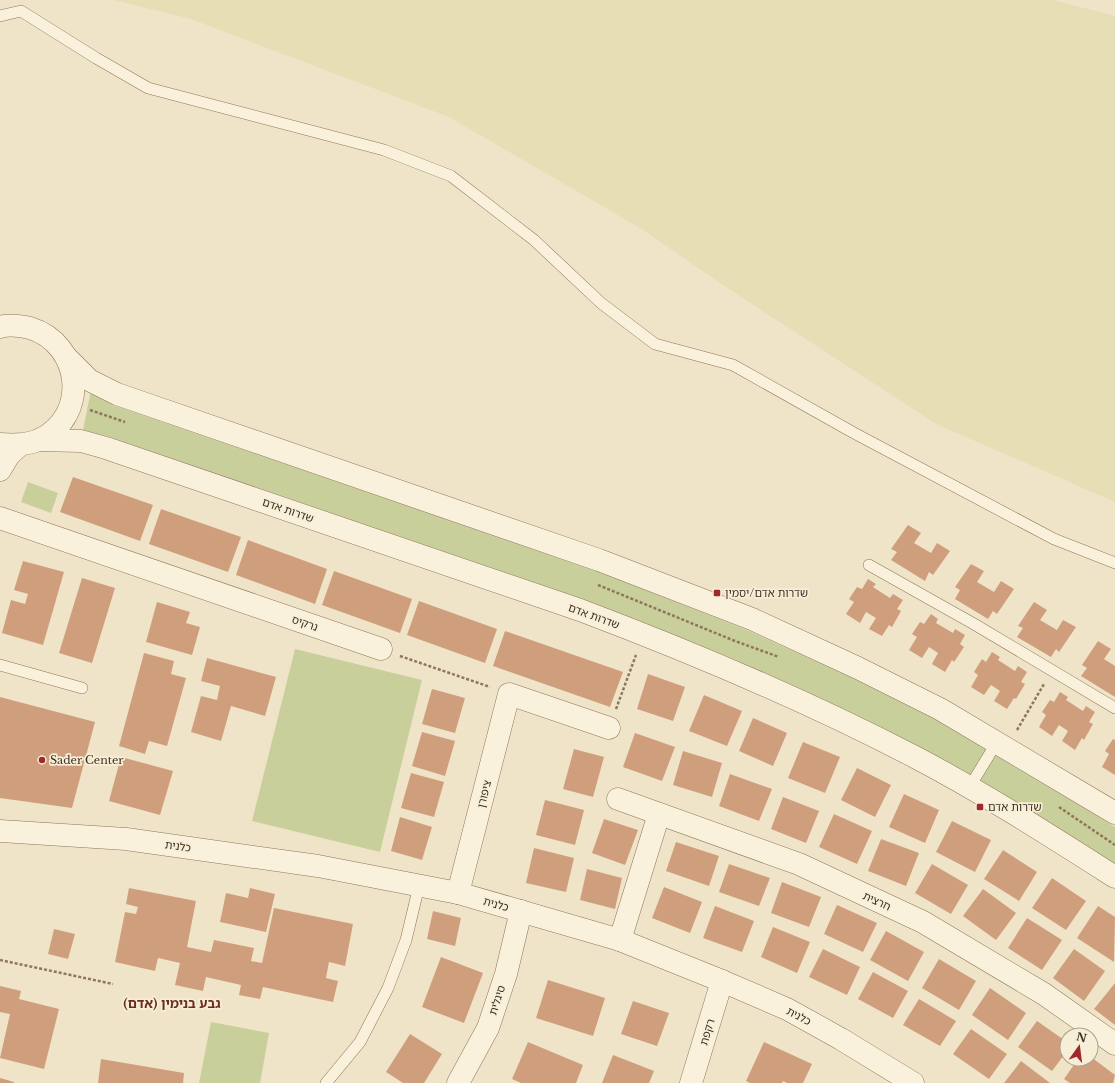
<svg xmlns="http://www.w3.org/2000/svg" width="1115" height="1083" font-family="'Libre Baskerville','Noto Sans Hebrew',serif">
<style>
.farmland{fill:#e6deb5}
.green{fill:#c9cf9b}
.building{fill:#cf9f7d}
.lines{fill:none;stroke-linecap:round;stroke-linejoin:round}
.service-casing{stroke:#8d765c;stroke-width:12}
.minor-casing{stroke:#8d765c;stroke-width:23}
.tertiary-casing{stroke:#8d765c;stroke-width:23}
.path{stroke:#8d765c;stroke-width:2.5;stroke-dasharray:3 2;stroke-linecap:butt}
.service{stroke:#faf1dc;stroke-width:11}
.minor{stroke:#faf1dc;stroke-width:22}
.tertiary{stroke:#faf1dc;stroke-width:22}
.poi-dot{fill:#9e2a2b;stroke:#f7eed8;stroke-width:1.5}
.labels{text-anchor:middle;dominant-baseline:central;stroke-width:3.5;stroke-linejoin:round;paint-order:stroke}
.street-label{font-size:11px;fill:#3d2e20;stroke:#f7eed8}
.poi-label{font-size:11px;fill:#3d2e20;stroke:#f7eed8;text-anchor:start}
.quarter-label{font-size:13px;font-weight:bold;fill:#6b2e1e;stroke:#f7eed8}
</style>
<rect width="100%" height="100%" fill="#f0e4c8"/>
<polygon class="farmland" points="114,0 1053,0 1115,16 1115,502 936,424 726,287 640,228 449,117 191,19"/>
<g class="green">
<polygon points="91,390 113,405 595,570 747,630 853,678 935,719 1055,789 1115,827 1115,864 1039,816 919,747 839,707 734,659 584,600 110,437 83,430"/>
<polygon points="28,482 58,493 51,513 21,502"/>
<polygon points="295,649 422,680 380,852 252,821"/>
<polygon points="211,1022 269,1033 260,1083 199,1083"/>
</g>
<g class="building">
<polygon points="73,477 153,505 140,541 60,512"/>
<polygon points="161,509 241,537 228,572 149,544"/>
<polygon points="908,525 921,533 914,543 931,553 937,543 950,551 933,575 929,572 925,581 891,560 897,552 891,549"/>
<polygon points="248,540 327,569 315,604 236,575"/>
<polygon points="23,561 64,572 43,645 2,633 11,600 25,604 28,594 14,590"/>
<polygon points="971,564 984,571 977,582 994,592 1001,581 1014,589 997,614 993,611 988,619 955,599 960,590 955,587"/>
<polygon points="334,571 412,599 400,633 322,605"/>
<polygon points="82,578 115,588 92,663 59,653"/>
<polygon points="868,579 876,584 873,587 890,598 893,594 903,600 897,609 901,611 892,627 889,625 882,636 869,629 876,618 866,612 860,623 846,614 854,602 849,599 857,587 862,589"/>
<polygon points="419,601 497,629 485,663 407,635"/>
<polygon points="157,602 190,612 186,623 200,627 192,655 146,642"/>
<polygon points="1034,602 1047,610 1040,620 1057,630 1063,620 1076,627 1059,652 1056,649 1051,657 1017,637 1023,628 1018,626"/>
<polygon points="931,614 938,619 936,623 953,633 955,629 965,635 960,644 964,647 954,662 952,660 945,672 932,664 938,653 929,647 922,658 909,650 917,637 912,634 920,622 924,624"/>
<polygon points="505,631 623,672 610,707 493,666"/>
<polygon points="1098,641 1111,649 1104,659 1115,666 1115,697 1081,676 1087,668 1082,665"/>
<polygon points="992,652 1000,657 998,660 1015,671 1018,666 1027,672 1021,682 1025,684 1016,699 1014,698 1007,709 994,701 1000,691 991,685 984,695 971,687 978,675 974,672 982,659 986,662"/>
<polygon points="144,653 174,661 171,674 186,678 167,746 149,741 145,754 119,746"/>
<polygon points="207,658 276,677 265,716 231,706 221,741 191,732 201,696 217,700 220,686 201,681"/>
<polygon points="648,674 685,687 673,721 637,709"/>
<polygon points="432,689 465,698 455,733 422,724"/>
<polygon points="1060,692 1068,697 1066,700 1083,711 1086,706 1095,712 1089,722 1093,724 1084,740 1082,738 1075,750 1062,741 1068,731 1059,725 1052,736 1039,727 1046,715 1042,712 1050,700 1054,702"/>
<polygon points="704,695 742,711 727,746 689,731"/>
<polygon points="0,697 95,722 72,808 0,798"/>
<polygon points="753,718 787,733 773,766 739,751"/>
<polygon points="422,732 455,741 445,776 412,766"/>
<polygon points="635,733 675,747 662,781 623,767"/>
<polygon points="1113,739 1115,740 1115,775 1102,767 1109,754 1105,751"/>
<polygon points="803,742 840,757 825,793 788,778"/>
<polygon points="574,749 604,757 593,797 563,789"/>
<polygon points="683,751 722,763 712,797 673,785"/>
<polygon points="121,757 173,771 160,815 109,801"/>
<polygon points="857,768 891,785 875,817 841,800"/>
<polygon points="411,773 444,782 434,817 401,808"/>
<polygon points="730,774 772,789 759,821 719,806"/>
<polygon points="904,794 939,810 925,843 889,827"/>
<polygon points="783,797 819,811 806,843 771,829"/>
<polygon points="545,800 584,810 575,845 536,835"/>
<polygon points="834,814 872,831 857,864 819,847"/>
<polygon points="400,817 432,827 422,860 391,851"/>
<polygon points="604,819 638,830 625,865 592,853"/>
<polygon points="952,821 991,840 975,872 936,852"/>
<polygon points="881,839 919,853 906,886 868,871"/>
<polygon points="676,842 719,856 709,886 666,871"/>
<polygon points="534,848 574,858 566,892 526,883"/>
<polygon points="1003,850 1037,872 1019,901 984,879"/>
<polygon points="729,864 770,878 759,906 719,892"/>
<polygon points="932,864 968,885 951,914 915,893"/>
<polygon points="587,869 622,878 615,909 580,900"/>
<polygon points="1052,878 1086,901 1066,930 1032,908"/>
<polygon points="782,882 821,897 809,927 771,913"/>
<polygon points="664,887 702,902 690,933 652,918"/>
<polygon points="129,888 196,901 187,947 211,952 214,940 254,948 251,961 262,963 274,908 353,924 345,966 329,962 326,978 338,981 333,1002 263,987 260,999 239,995 241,985 206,977 203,991 175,985 180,963 158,958 155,971 115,962 125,912 136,914 138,907 126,904"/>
<polygon points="250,888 275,894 266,932 220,922 226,893 248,898"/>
<polygon points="983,889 1016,913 996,940 963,916"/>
<polygon points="837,905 877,923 863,952 824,934"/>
<polygon points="715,906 754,921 742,952 703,938"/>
<polygon points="1098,906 1115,917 1114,962 1077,938"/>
<polygon points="433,911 461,918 455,946 427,939"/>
<polygon points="1027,918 1062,940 1042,970 1008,948"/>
<polygon points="773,927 810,942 797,973 761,957"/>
<polygon points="54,929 75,934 68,959 48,954"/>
<polygon points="886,931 924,952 908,981 870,960"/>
<polygon points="823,949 860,967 847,995 809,977"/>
<polygon points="1074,949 1105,971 1084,1001 1053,978"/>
<polygon points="441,957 483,973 464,1023 422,1007"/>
<polygon points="939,959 976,981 959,1010 922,988"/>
<polygon points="873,972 908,991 893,1018 858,999"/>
<polygon points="548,980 605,998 593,1036 536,1018"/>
<polygon points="1115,983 1115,1025 1094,1009"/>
<polygon points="0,986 21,991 19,999 59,1009 44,1069 0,1058 10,1014 0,1012"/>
<polygon points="990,988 1026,1013 1008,1040 972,1015"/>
<polygon points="919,999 956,1021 940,1046 903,1025"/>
<polygon points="633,1001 669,1013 657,1046 621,1034"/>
<polygon points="1037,1021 1067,1042 1067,1051 1052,1071 1018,1047"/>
<polygon points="971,1029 1007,1054 989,1079 953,1054"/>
<polygon points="410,1034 442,1054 424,1083 403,1083 386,1072"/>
<polygon points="528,1042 583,1065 576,1083 521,1083 512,1079"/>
<polygon points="764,1042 812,1064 803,1083 787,1083 783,1081 782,1083 750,1083 746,1081"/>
<polygon points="613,1055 654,1071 649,1083 602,1083"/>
<polygon points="1091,1057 1115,1075 1113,1083 1070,1083 1064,1079 1078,1059 1091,1059"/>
<polygon points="101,1059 184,1073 183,1083 98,1083"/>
<polygon points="1021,1061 1050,1083 1004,1083"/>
<polygon points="0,1078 14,1082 14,1083 0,1083"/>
</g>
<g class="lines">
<defs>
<g id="service">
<polyline points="0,16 21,11 96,58 148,88 384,150 451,176 534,240 601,303 655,344 733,365 854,433 1054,539 1115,563"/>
<polyline points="869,565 974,624 1115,708"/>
<polyline points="0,665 82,688"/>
<polyline points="969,788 997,742"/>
<polyline points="326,1083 360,1042 388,988 406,940 419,886"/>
</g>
<g id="minor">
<polyline points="0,470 9,455 20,445"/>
<polyline points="0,518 381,649"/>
<polyline points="618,799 799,864 923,922 1044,994 1115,1044"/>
<polyline points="0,831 126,839 318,866 458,893 620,940 722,981 787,1009 841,1039 913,1083"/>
<polyline points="458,893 509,694 609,728"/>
<polyline points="620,940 659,814"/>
<polyline points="458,1083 488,1028 506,974 521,911"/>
<polyline points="691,1083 722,981"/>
</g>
<g id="tertiary">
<path d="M0 327C9 324 21 326 30 328 82 344 90 416 39 440 27 445 13 445 0 444"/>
<polyline points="67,358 89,380 117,394 599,560 752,619 858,668 940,709 1115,813"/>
<path d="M39 440 81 441 106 448 580 610C694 653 805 700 913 756 982 792 1049 835 1115 877"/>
</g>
</defs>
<use href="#service" class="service-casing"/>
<use href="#minor" class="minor-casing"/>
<use href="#tertiary" class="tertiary-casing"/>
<g class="path">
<polyline points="90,410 125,422"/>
<polyline points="598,585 735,641 779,657"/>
<polyline points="400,656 490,687"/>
<polyline points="616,709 636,655"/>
<polyline points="1017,730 1044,684"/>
<polyline points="1059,807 1115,845"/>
<polyline points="0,960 113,984"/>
</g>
<use href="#service" class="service"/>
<use href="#minor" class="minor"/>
<use href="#tertiary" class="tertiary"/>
</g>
<g class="poi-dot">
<rect x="713" y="589" width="8" height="8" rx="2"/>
<circle cx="42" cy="760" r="4"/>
<rect x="976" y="803" width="8" height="8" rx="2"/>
</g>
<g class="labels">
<g class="street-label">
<text transform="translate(288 510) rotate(19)">שדרות אדם</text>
<text transform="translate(594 616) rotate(20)">שדרות אדם</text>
<text transform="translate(305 623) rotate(19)">נרקיס</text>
<text transform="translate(484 794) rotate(-76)">ציפורן</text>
<text transform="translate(178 846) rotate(8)">כלנית</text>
<text transform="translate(877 901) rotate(25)">חרצית</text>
<text transform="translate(496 904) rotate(16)">כלנית</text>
<text transform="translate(497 1000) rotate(-72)">סיגלית</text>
<text transform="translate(799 1016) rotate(28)">כלנית</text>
<text transform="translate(707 1032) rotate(-73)">רקפת</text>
</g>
<g class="poi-label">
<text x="725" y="593">שדרות אדם/יסמין</text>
<text x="50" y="760">Sader Center</text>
<text x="988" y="807">שדרות אדם</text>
</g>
<g class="quarter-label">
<text x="172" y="1003">גבע בנימין (אדם)</text>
</g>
</g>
<g transform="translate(1079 1047) rotate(14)"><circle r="19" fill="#f7eed8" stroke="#ada18e"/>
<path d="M0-3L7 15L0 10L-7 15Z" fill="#9e2a2b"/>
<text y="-6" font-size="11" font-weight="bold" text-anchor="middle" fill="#3d2e20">N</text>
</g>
</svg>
